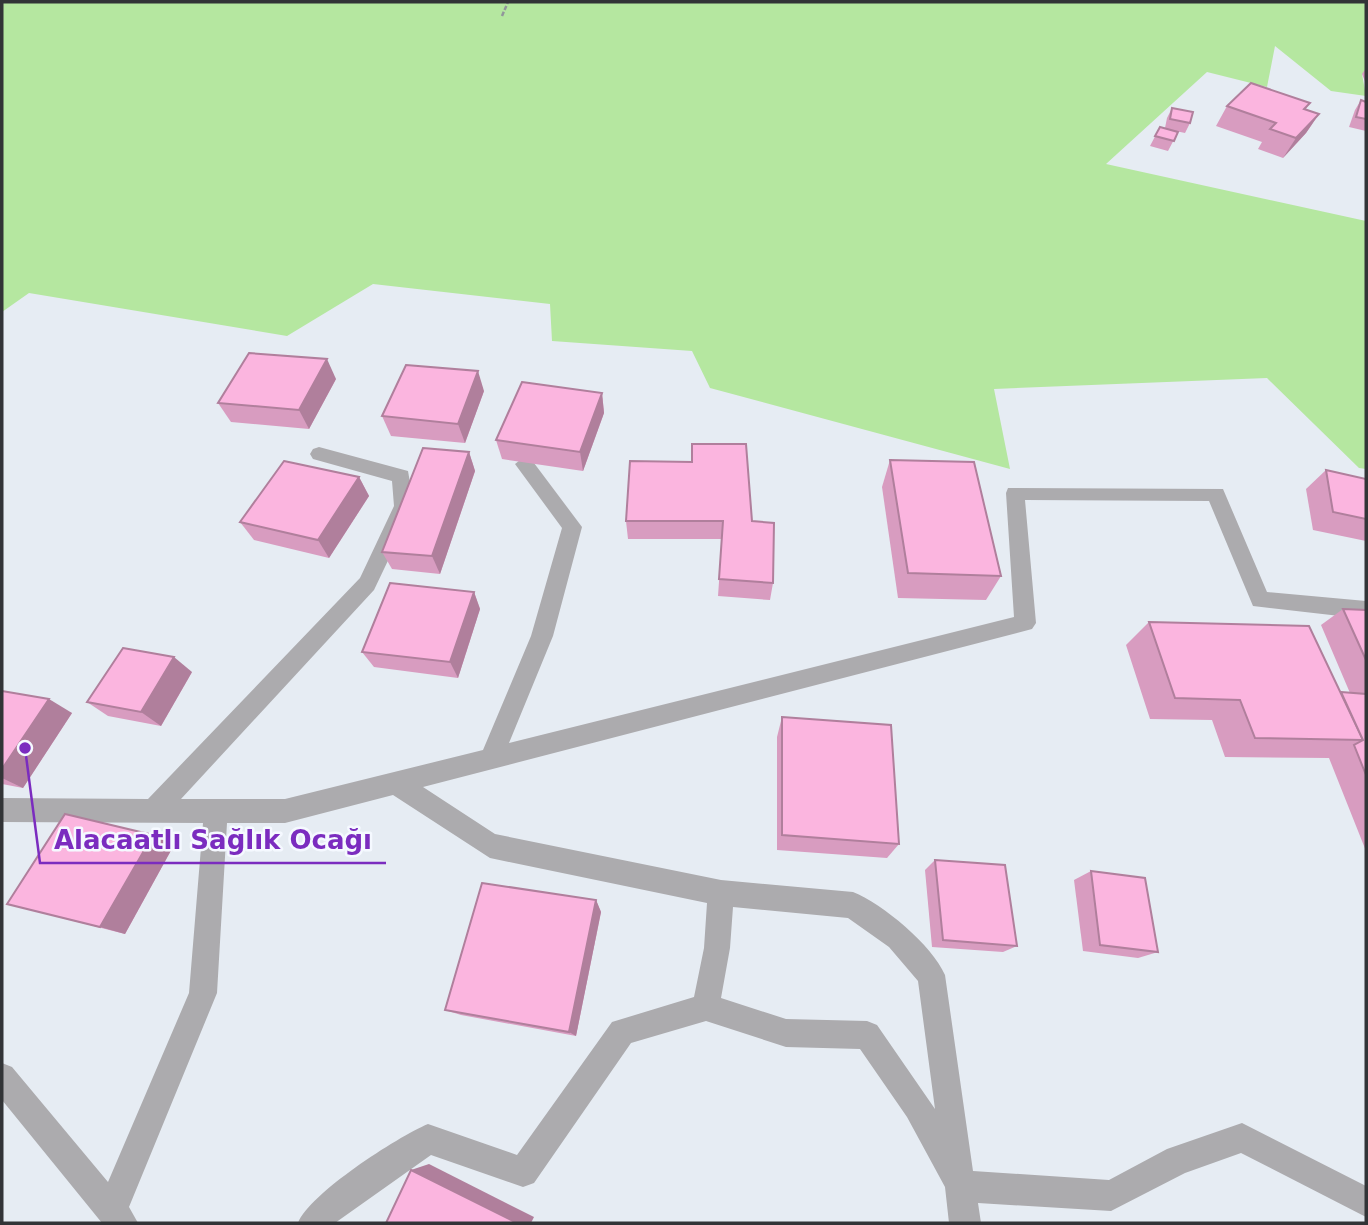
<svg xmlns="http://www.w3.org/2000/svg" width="1368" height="1225" font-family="'DejaVu Sans',sans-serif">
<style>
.green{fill:#b5e7a0}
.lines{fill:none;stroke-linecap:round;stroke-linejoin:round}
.path{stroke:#91969b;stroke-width:2.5;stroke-dasharray:4.5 2;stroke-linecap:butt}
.minor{fill:#acabae;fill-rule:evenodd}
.wall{fill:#d89cc0}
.shaded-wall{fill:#b07f9c}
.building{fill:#fbb5df;stroke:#b07f9c;stroke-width:2}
.leader{fill:none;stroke:#7b2cbf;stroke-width:2.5}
.callout-dot{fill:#7b2cbf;stroke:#f5f9ff;stroke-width:2.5}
.callout-label{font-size:26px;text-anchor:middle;font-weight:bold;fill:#7b2cbf;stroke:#f5f9ff;stroke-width:5;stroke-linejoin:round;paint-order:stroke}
</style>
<rect width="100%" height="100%" fill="#e6ecf3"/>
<polygon class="green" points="2,2 1366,2 1366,74 1362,74 1366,96 1331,91 1275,46 1267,87 1207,72 1106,164 1366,221 1366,469 1359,468 1267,378 994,389 1010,469 710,388 692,351 552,341 550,304 373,284 287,336 29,293 2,312"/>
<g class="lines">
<polyline class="path" points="502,16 508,2"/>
<path class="minor" d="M319 447 408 471 414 506 374 590 181 799H285L483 750 531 636 562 528 515 464 524 457 531 459 582 527 553 636 509 743 1014 617 1006 493 1008 488 1223 489 1267 592 1366 601V619L1253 606 1209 501 1025 500 1036 623 1032 629 423 787 495 834 721 880 853 892C883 904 932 945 945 975L973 1171 1109 1180 1167 1149 1242 1123 1366 1186V1217L1241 1153 1185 1173 1111 1211 978 1203 981 1223H949L945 1187 907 1117 860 1049 786 1047 706 1021 631 1043 534 1183 523 1187 431 1155 335 1223H298C309 1194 397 1137 428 1124L517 1155 612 1022 694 997 704 948 707 903 490 858 393 795 285 823H227L217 993 129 1207 138 1223H102L2 1100V1063L12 1067 108 1182 189 993 203 823 2 822V798L148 799 360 578 394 506 392 481 313 459 310 454 313 449ZM733 907 848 918 889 947 918 981 935 1109 877 1025 867 1021 786 1019 721 998 730 948Z"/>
</g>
<g class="wall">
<polygon points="1366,68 1366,84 1362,74"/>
<polygon points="1361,100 1366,102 1366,131 1349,127 1355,110"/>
<polygon points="1310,103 1306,109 1319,114 1306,133 1283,158 1258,149 1262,142 1216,126 1227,106"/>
<polygon points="1172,108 1190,123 1185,133 1171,130 1178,132 1168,151 1150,146 1160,127 1165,128 1167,118"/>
<polygon points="336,379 309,429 231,422 218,403"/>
<polygon points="484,391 465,443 391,436 382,416"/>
<polygon points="602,393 604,413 583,471 502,459 496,440"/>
<polygon points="469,452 475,471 440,574 392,569 382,552"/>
<polygon points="890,460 1001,576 986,600 898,598 882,487"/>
<polygon points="1326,470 1366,479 1366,541 1313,530 1306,489"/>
<polygon points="359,477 369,496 329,558 254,540 240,522"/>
<polygon points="626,521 752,521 773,583 770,600 718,596 722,539 628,539"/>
<polygon points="474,592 480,609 458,678 374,667 362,652"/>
<polygon points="1343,609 1366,610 1366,851 1329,758 1225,757 1212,720 1150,719 1126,645 1149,622 1341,692 1350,693 1321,625"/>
<polygon points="192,672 161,726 108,716 87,702"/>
<polygon points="2,691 72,713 23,788 2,784"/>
<polygon points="782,717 899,844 887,858 777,850 777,737"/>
<polygon points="153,835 174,845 125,934 7,904"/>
<polygon points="935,860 1017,946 1003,952 932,947 925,870"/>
<polygon points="1091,871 1158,952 1138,958 1083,951 1074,880"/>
<polygon points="596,900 601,912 576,1036 461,1015 445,1010"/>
</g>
<g class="shaded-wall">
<polygon points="1319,114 1306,133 1283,158 1296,138"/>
<polygon points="327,359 336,379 309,429 299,410"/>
<polygon points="478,371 484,391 465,443 458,424"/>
<polygon points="602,393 604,413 583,471 580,452"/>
<polygon points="469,452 475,471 440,574 432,556"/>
<polygon points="359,477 369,496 329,558 318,540"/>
<polygon points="474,592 480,609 458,678 450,662"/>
<polygon points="174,657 192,672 161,726 141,712"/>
<polygon points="49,699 72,713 23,788 2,778 2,769"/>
<polygon points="153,835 174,845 125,934 100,927"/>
<polygon points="596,900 601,912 576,1036 569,1032"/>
<polygon points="429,1164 534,1217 531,1223 517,1223 411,1170"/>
</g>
<g class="building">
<polygon points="1251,83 1310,103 1304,109 1319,114 1296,138 1270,129 1276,123 1227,106"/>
<polygon points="1361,100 1366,102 1366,119 1356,117"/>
<polygon points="1172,108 1193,112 1190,123 1170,119"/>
<polygon points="1160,127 1178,132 1174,141 1155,136"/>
<polygon points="249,353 327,359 299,410 218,403"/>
<polygon points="406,365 478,371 458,424 382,416"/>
<polygon points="522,382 602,393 580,452 496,440"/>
<polygon points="692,444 746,444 752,521 774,523 773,583 719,579 723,521 626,521 630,461 692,462"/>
<polygon points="423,448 469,452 432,556 382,552"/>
<polygon points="890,460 974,462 1001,576 908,573"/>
<polygon points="284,461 359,477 318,540 240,522"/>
<polygon points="1326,470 1366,479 1366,519 1333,512"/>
<polygon points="390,583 474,592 450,662 362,652"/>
<polygon points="1343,609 1366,610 1366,660"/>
<polygon points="1149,622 1309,626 1363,740 1255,738 1240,700 1175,698"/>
<polygon points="123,648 174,657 141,712 87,702"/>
<polygon points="2,691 49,699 2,769"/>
<polygon points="1341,692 1366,694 1366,775 1354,745 1363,740"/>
<polygon points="782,717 891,725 899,844 782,835"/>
<polygon points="65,814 153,835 100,927 7,904"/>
<polygon points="935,860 1005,865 1017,946 943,940"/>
<polygon points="1091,871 1145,878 1158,952 1100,945"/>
<polygon points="482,883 596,900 569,1032 445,1010"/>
<polygon points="411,1170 517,1223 386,1223"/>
</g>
<path class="leader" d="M25 748L40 863H386"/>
<circle class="callout-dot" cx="25" cy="748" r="7"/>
<g class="callout-label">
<text x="213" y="849">Alacaatlı Sağlık Ocağı</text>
</g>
<rect width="1368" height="1225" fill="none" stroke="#323437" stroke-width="7"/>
</svg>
